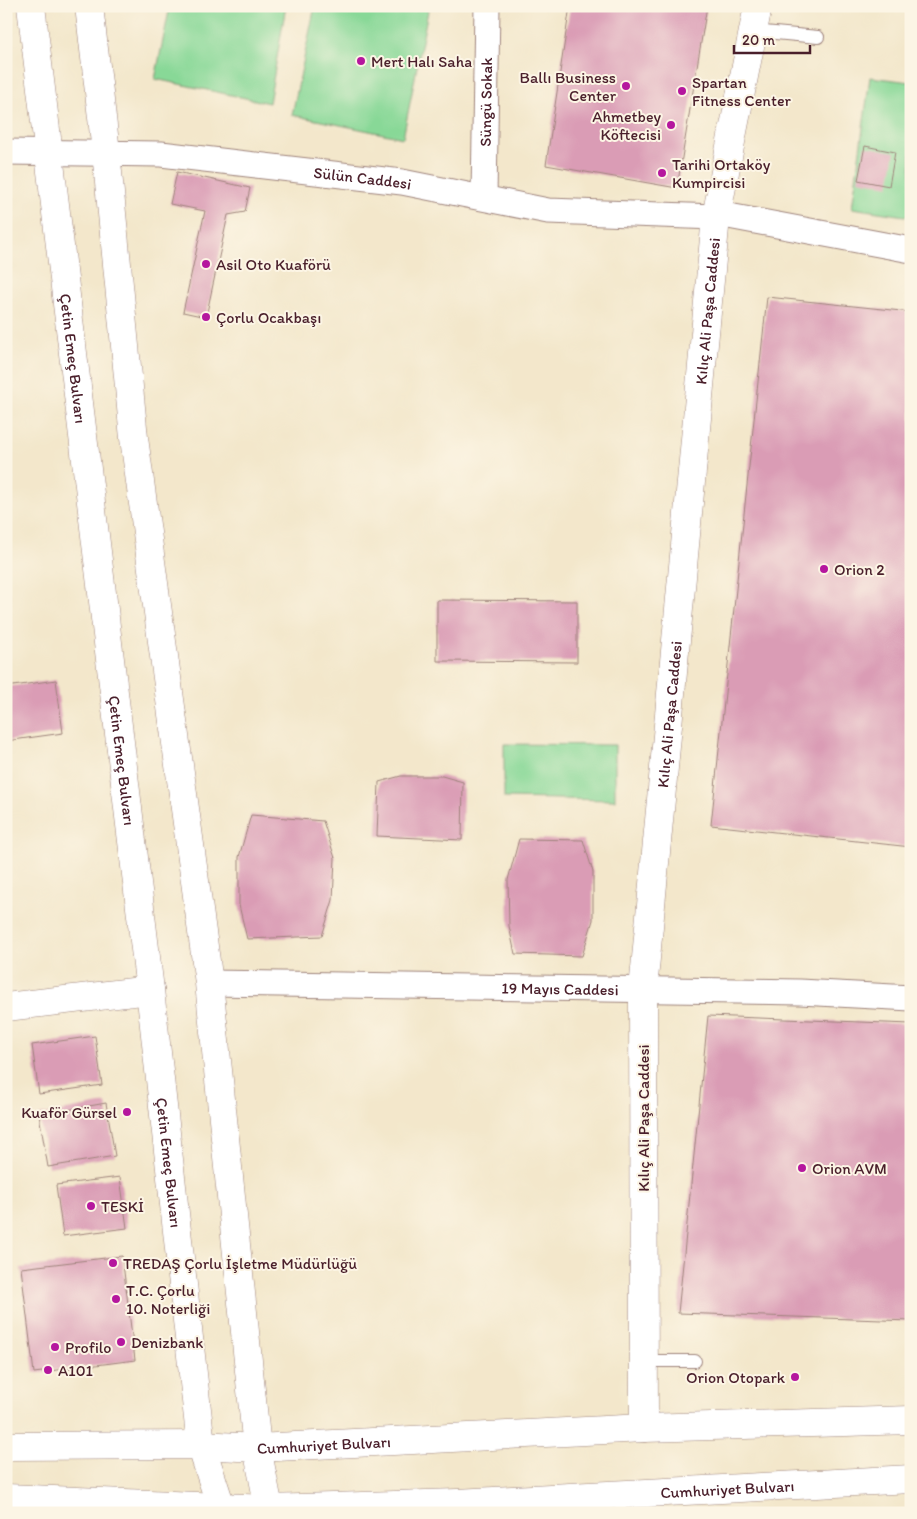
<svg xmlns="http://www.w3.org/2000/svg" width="917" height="1519" font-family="Itim,sans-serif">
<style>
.green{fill:#88d897;stroke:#697c61}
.building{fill:#da9cb5}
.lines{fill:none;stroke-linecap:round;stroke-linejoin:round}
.service-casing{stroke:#9e837b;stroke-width:14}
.minor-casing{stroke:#9e837b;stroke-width:27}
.tertiary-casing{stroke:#9e837b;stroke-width:29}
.secondary-casing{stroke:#9e837b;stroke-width:29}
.primary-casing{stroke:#9e837b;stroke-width:29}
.service{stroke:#fff;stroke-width:12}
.minor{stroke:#fff;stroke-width:25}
.tertiary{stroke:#fff;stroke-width:28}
.secondary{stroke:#fff;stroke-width:28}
.primary{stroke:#fff;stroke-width:28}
.poi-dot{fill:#b5179e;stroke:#fcf5e5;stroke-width:2}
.labels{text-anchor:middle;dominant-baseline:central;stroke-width:4;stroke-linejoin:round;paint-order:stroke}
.poi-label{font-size:16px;fill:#4a1f2b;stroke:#fcf5e5;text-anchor:start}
.street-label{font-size:16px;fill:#4a1f2b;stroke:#fcf5e5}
</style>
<rect width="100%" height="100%" fill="#fcf5e5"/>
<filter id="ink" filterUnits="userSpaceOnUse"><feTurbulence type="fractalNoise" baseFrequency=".02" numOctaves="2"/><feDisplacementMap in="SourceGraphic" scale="10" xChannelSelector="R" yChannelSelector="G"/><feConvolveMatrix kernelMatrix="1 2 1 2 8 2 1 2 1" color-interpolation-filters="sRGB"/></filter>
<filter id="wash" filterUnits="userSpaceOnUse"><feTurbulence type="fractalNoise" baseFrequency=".0096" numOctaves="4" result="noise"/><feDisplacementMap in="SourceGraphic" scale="20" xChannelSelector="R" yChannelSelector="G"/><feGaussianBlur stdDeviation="1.12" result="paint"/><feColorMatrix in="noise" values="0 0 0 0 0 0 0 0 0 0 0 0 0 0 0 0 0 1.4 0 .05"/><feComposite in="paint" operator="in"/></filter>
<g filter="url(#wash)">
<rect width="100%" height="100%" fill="#f3e7cb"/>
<g class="green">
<polygon points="170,6 286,6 269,103 155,79"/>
<polygon points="315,6 429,6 403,138 292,115"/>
<polygon points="870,77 911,82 911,217 852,208"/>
<polygon points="504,744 615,745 615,800 504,798"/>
</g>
<g id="blocks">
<g class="building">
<polygon points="570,6 707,6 677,188 546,165"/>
<polygon points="865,146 895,152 889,186 858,180"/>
<polygon points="177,172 250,188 245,212 228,215 206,317 183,312 205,211 170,204"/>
<polygon points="767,297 911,312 911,847 711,825"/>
<polygon points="437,600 577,601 577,662 437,661"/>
<polygon points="56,680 63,733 6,741 6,687"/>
<polygon points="401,776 442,776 463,782 462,840 377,836 379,782"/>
<polygon points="251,815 323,821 335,858 333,900 322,936 247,939 239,905 239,857"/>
<polygon points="519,839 583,840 593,872 593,920 582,956 515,954 509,926 508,880"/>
<polygon points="708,1016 911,1024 911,1321 678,1313"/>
<polygon points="95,1036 102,1085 39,1094 32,1045"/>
<polygon points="106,1103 115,1156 48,1167 39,1115"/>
<polygon points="120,1177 127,1228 63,1236 56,1185"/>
<polygon points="122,1256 135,1360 34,1373 21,1268"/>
</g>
</g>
</g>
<g filter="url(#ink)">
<use href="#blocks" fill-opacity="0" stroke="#9e837b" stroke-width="1"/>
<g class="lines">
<defs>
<g id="service">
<polyline points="753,31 818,37"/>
<polyline points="644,1361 695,1361"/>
</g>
<g id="minor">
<path id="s1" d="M6 152 161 154 402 182 548 211 716 217"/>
<path id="s2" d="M484 197 487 6"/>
<polyline points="718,214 911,250"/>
<path id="s3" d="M209 983 800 992 911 998"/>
</g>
<g id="tertiary">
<polyline points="6,1007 150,990"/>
<path id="s4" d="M644 1428 643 990 716 217 758 6"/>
</g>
<g id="secondary">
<path id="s5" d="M6 1446 201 1445 257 1448 644 1428 911 1420"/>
<path id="s6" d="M6 1498 269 1509 457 1503 911 1479"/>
</g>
<g id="primary">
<path id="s7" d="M31 6 150 990 201 1445 223 1513"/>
<polyline points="89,6 106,152 134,438 209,983 257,1448 270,1513"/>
</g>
</defs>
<use href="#service" class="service-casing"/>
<use href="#minor" class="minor-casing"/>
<use href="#tertiary" class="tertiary-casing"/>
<use href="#secondary" class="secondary-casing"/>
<use href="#primary" class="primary-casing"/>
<use href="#service" class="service"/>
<use href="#minor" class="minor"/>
<use href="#tertiary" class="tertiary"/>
<use href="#secondary" class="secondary"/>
<use href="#primary" class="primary"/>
</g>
</g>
<g class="poi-dot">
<circle cx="361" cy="61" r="5"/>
<circle cx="626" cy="86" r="5"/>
<circle cx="682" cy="91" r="5"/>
<circle cx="671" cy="125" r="5"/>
<circle cx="662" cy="173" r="5"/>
<circle cx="206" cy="264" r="5"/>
<circle cx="206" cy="317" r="5"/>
<circle cx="824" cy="569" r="5"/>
<circle cx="127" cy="1112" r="5"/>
<circle cx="802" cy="1168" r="5"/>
<circle cx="91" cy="1206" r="5"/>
<circle cx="113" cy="1263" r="5"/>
<circle cx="116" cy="1299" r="5"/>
<circle cx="121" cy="1342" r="5"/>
<circle cx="55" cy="1347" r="5"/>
<circle cx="48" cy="1370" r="5"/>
<circle cx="795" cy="1377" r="5"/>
</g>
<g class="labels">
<g class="poi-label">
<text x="371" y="61">Mert Halı Saha</text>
<text x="616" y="77" text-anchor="end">Ballı Business<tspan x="616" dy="18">Center</tspan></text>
<text x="692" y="82">Spartan<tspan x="692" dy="18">Fitness Center</tspan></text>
<text x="661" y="116" text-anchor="end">Ahmetbey<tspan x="661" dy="18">Köftecisi</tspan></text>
<text x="672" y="164">Tarihi Ortaköy<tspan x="672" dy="18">Kumpircisi</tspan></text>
<text x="216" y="264">Asil Oto Kuaförü</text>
<text x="216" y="317">Çorlu Ocakbaşı</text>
<text x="834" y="569">Orion 2</text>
<text x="117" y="1112" text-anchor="end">Kuaför Gürsel</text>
<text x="812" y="1168">Orion AVM</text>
<text x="101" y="1206">TESKİ</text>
<text x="123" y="1263">TREDAŞ Çorlu İşletme Müdürlüğü</text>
<text x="126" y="1290">T.C. Çorlu<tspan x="126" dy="18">10. Noterliği</tspan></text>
<text x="131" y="1342">Denizbank</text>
<text x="65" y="1347">Profilo</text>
<text x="58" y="1370">A101</text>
<text x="785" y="1377" text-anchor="end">Orion Otopark</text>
</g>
<g class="street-label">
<text stroke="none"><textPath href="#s2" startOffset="95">Süngü Sokak</textPath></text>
<text stroke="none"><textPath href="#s1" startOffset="358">Sülün Caddesi</textPath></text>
<text stroke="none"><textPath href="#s4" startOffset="1120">Kılıç Ali Paşa Caddesi</textPath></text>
<text stroke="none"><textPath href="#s7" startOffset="355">Çetin Emeç Bulvarı</textPath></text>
<text stroke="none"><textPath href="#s4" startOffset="715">Kılıç Ali Paşa Caddesi</textPath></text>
<text stroke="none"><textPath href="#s7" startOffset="760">Çetin Emeç Bulvarı</textPath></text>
<text stroke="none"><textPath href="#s3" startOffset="351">19 Mayıs Caddesi</textPath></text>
<text transform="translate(643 1118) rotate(-90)">Kılıç Ali Paşa Caddesi</text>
<text stroke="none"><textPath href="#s7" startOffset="1165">Çetin Emeç Bulvarı</textPath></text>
<text stroke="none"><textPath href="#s5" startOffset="318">Cumhuriyet Bulvarı</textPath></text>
<text stroke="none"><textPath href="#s6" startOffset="722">Cumhuriyet Bulvarı</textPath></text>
</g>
</g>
<rect width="917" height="1519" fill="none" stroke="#fcf5e5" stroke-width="25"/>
<path d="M734 45v8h76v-8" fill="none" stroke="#4a1f2b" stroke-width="2.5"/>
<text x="742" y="45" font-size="15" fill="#4a1f2b" stroke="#fcf5e5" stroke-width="4" paint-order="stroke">20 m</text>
</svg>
